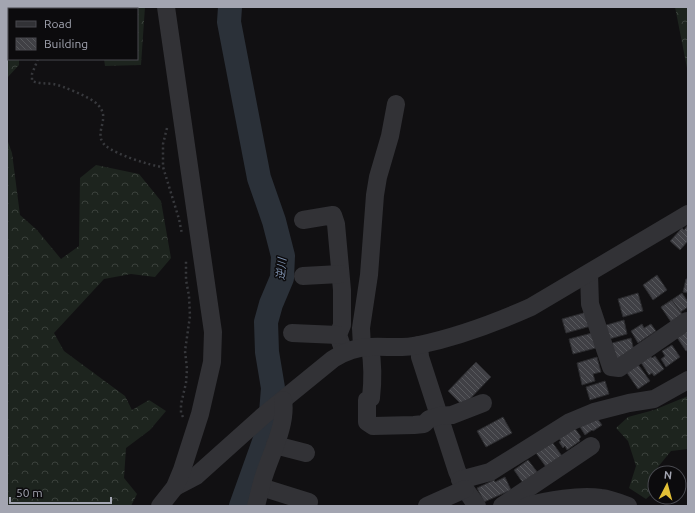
<svg xmlns="http://www.w3.org/2000/svg" width="695" height="513" font-family="Ubuntu,'Noto Sans JP',sans-serif">
<style>
.forest{fill:url(#forest-crowns)}
.lines{fill:none;stroke-linecap:round;stroke-linejoin:round}
.river{stroke:#2b3139;stroke-width:24}
.building{fill:url(#building-back-hatch);stroke:#2b2b2e}
.path{stroke:#38393d;stroke-width:2.5;stroke-dasharray:2 3;stroke-linecap:butt}
.minor{stroke:#323236;stroke-width:18}
.labels{text-anchor:middle;dominant-baseline:central;stroke-width:3;stroke-linejoin:round;paint-order:stroke}
.water-label{font-size:11px;font-style:italic;fill:#7b8eab;stroke:#0c0b0d}
</style>
<defs>
<pattern id="forest-crowns" width="20" height="18" patternUnits="userSpaceOnUse"><rect width="20" height="18" fill="#1d241e"/><path d="M2 6a3 3 0 1 1 6 0M12 15a3 3 0 1 1 6 0" fill="none" stroke="#3b413c"/></pattern>
<pattern id="building-back-hatch" width="6" height="6" patternUnits="userSpaceOnUse"><rect width="6" height="6" fill="#404045"/><path d="M-1 5l2 2M0 0l6 6M5-1l2 2" fill="none" stroke="#58595d"/></pattern>
</defs>
<rect width="100%" height="100%" fill="#111012"/>
<g class="forest">
<polygon points="7,7 145,7 141,65 105,66 104,59 137,59 137,9 9,9 9,16 7,15"/>
<polygon points="675,7 688,7 688,73"/>
<polygon points="7,39 9,40 9,59 19,59 19,65 7,78"/>
<polygon points="7,139 12,153 20,215 37,230 61,259 79,246 80,178 96,165 139,174 161,201 171,258 155,277 131,274 104,279 54,333 64,351 125,396 132,410 149,400 166,411 150,430 126,448 124,478 137,494 131,506 7,506"/>
<polygon points="688,396 688,449 671,451 658,467 657,473 655,473 655,491 646,499 629,488 636,466 628,441 616,428 628,417 654,410"/>
</g>
<g class="lines">
<polyline class="river" points="230,7 229,22 259,178 274,221 283,256 282,278 271,304 266,322 267,352 273,388 270,425 241,506"/>
</g>
<g class="building">
<polygon points="688,225 688,241 680,250 670,241 682,228 684,230"/>
<polygon points="657,275 667,290 653,300 643,285"/>
<polygon points="686,279 688,279 688,293 683,292"/>
<polygon points="638,293 643,311 623,317 618,299"/>
<polygon points="682,293 688,302 688,307 670,319 661,307"/>
<polygon points="672,300 682,314 671,322 661,307"/>
<polygon points="587,312 591,326 566,333 562,319"/>
<polygon points="624,320 627,334 606,340 603,326"/>
<polygon points="642,324 644,328 651,324 656,331 638,343 631,331"/>
<polygon points="688,329 688,350 686,351 676,336"/>
<polygon points="592,333 596,348 573,354 569,339"/>
<polygon points="631,338 634,351 614,362 609,344"/>
<polygon points="672,345 680,357 666,367 661,359 665,356 662,351"/>
<polygon points="650,355 652,358 655,356 664,369 654,376 652,373 649,375 640,361"/>
<polygon points="597,357 601,372 593,374 595,381 582,385 577,363"/>
<polygon points="476,362 491,377 463,406 448,391"/>
<polygon points="637,363 650,381 638,389 625,370"/>
<polygon points="605,381 609,394 590,400 586,387"/>
<polygon points="503,417 512,433 486,447 477,431"/>
<polygon points="597,418 602,425 593,431 592,430 585,435 580,427"/>
<polygon points="574,427 581,437 579,439 580,441 567,450 565,446 563,448 559,442 561,441 558,437"/>
<polygon points="552,442 562,456 546,467 536,453"/>
<polygon points="528,460 538,473 523,483 514,470"/>
<polygon points="505,477 511,490 484,502 477,488 494,480 495,482"/>
</g>
<g class="lines">
<g class="path">
<polyline points="7,22 9,22"/>
<path d="M38 59 32 74V81C39 84 45 83 53 84 61 85 92 98 97 104 110 116 98 127 101 139 102 141 104 145 106 146 115 154 151 166 163 167"/>
<polyline points="167,128 163,144 163,167 179,219 182,234"/>
<polyline points="183,417 181,413 181,404 186,383 187,369 185,351 190,316 189,296 186,280 186,260"/>
</g>
<g class="minor">
<polyline points="303,220 333,215 336,224 342,290 342,325 338,335 344,352"/>
<polyline points="589,274 590,304 611,367 619,368 687,321"/>
<polyline points="303,276 340,274"/>
<polyline points="292,333 338,335"/>
<polyline points="419,345 420,357 457,471 465,489 477,506"/>
<polyline points="362,347 361,328 369,275 375,195 378,177 390,136 396,104"/>
<path d="M370 347C373 364 373 380 371 398L367 400V422L373 426 414 425 424 424 429 419 439 416 452 415 483 403"/>
<polyline points="275,445 306,453"/>
<polyline points="460,480 490,472 570,422 594,412 629,403 654,399 688,380"/>
<path d="M175 487 196 476 263 416 333 359C344 352 356 347 370 347 386 346 402 349 419 345 457 337 495 323 531 307L688 214"/>
<polyline points="261,487 309,502"/>
<polyline points="160,506 175,487 182,470 200,414 212,362 213,332 166,7"/>
<path d="M256 506C259 495 261 484 265 473 272 452 287 423 283 400"/>
<polyline points="427,506 465,489"/>
<polyline points="502,506 591,446"/>
<path d="M527 506C547 500 580 495 601 498 610 499 620 503 628 506"/>
</g>
</g>
<g class="labels">
<g class="water-label">
<text transform="translate(281 269) rotate(-85)">逆川</text>
</g>
</g>
<rect width="695" height="513" fill="none" stroke="#a3a5b1" stroke-width="16"/>
<rect x="8" y="8" width="130" height="52" fill="#0c0b0d" stroke="#48494f"/>
<rect x="16" y="21" width="20" height="6" fill="#323236" stroke="#48494f"/>
<text x="44" y="28" font-size="12" fill="#a3a5b1">Road</text>
<rect x="16" y="38" width="20" height="12" fill="url(#building-back-hatch)" stroke="#48494f"/>
<text x="44" y="48" font-size="12" fill="#a3a5b1">Building</text>
<g transform="translate(667 485) rotate(6)"><circle r="19" fill="#0c0b0d" stroke="#48494f"/>
<path d="M0-3L7 15L0 10L-7 15Z" fill="#e3c137"/>
<text y="-6" font-size="11" font-weight="bold" text-anchor="middle" fill="#a3a5b1">N</text>
</g>
<path d="M10 497v6h101v-6" fill="none" stroke="#a3a5b1" stroke-width="2"/>
<text x="16" y="497" font-size="12" fill="#a3a5b1" stroke="#0c0b0d" stroke-width="3" paint-order="stroke">50 m</text>
</svg>
